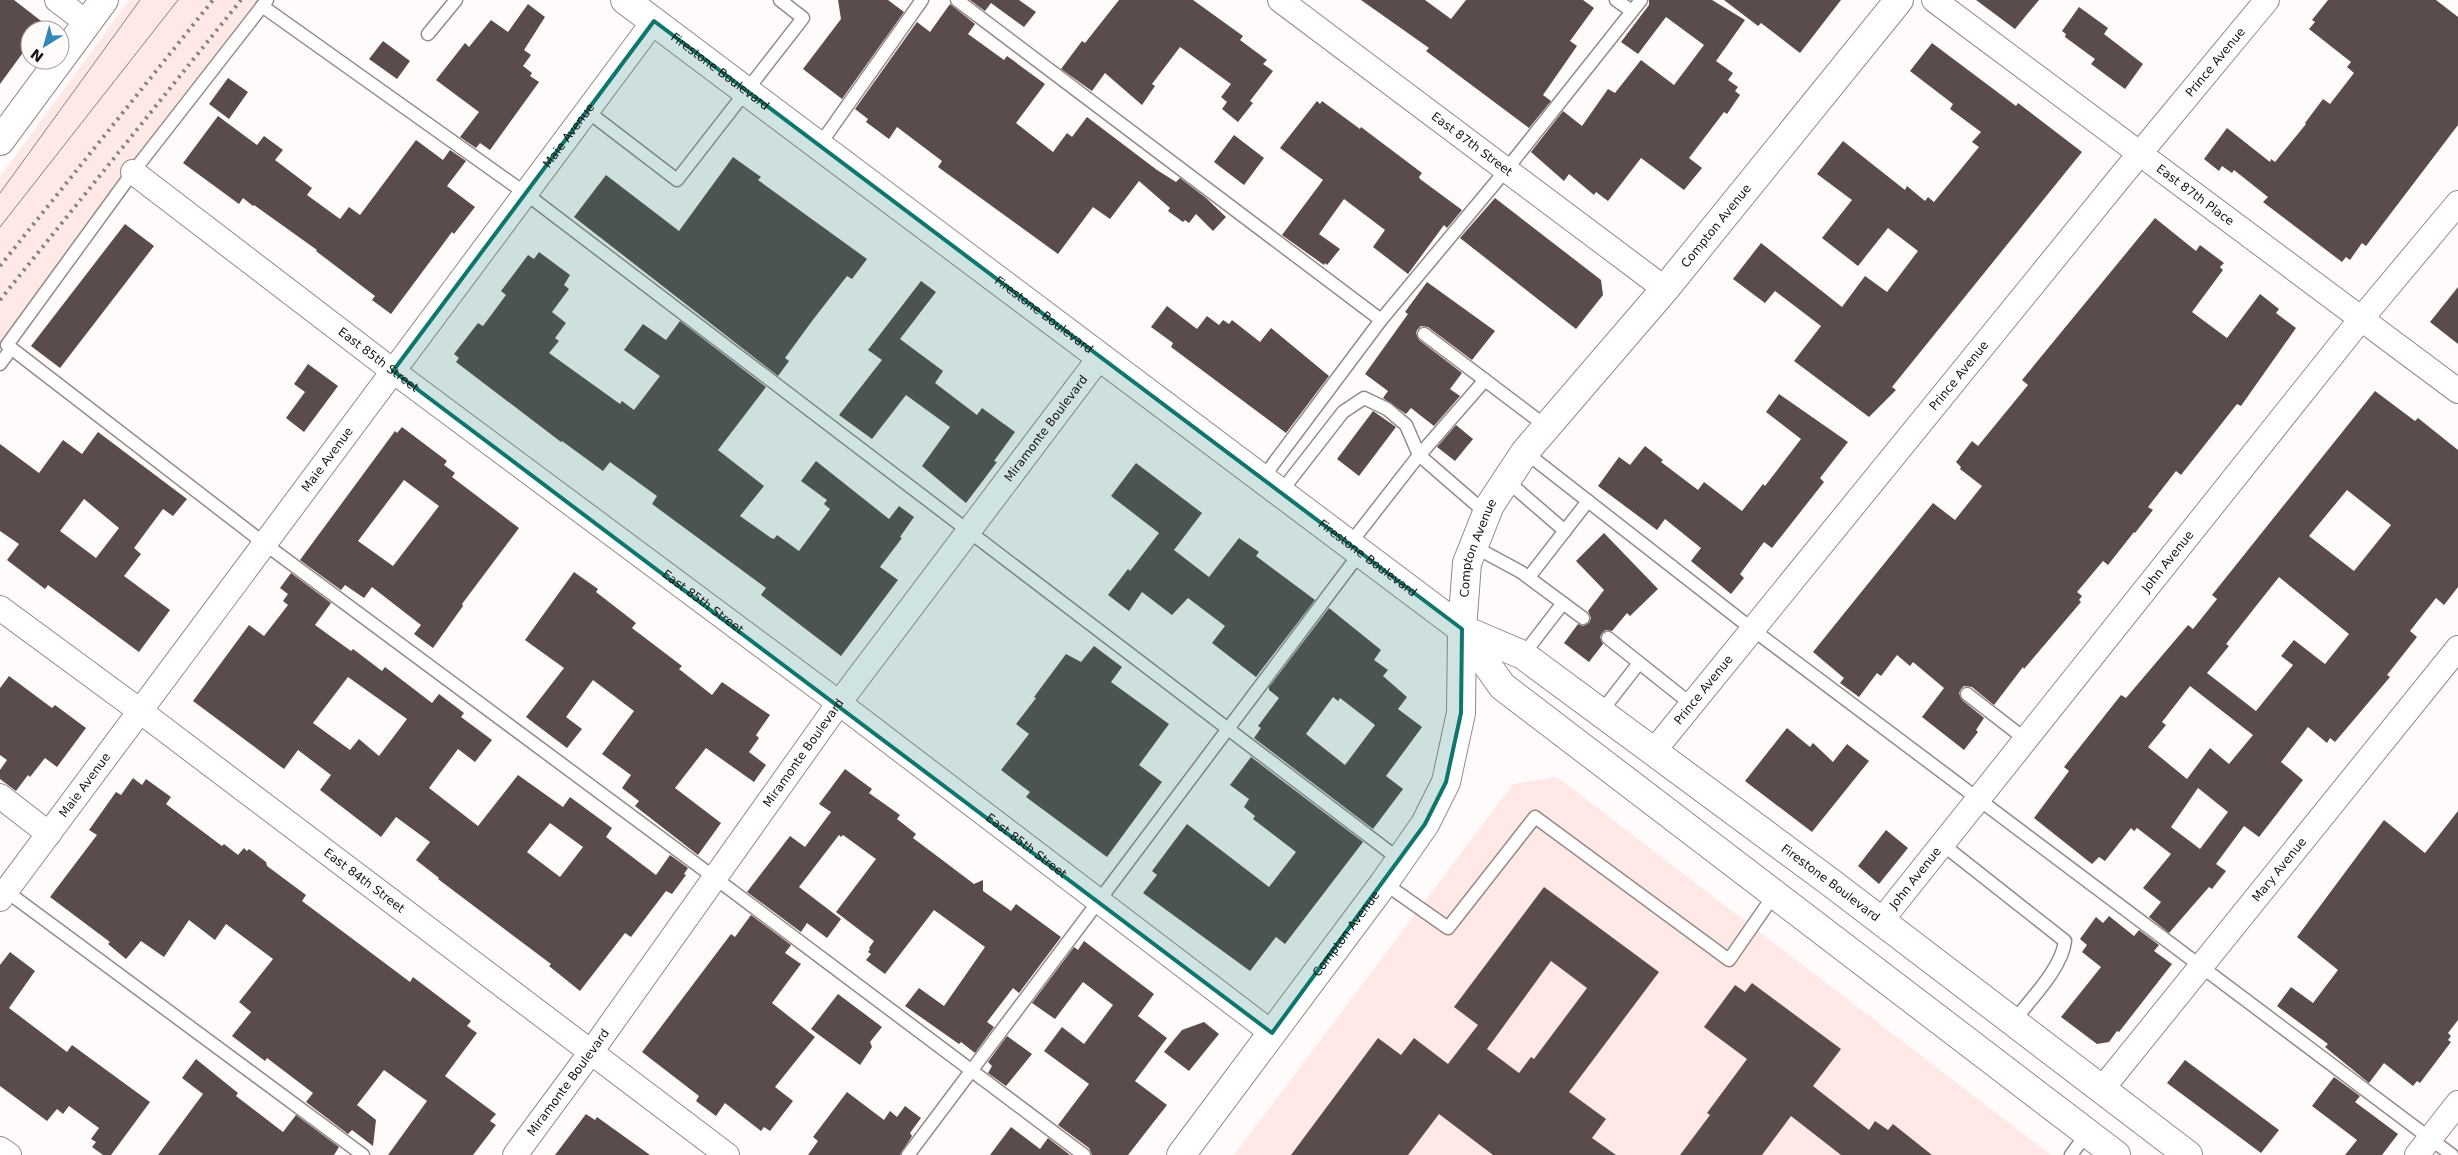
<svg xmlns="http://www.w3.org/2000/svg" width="2458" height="1155" font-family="'DejaVu Sans',sans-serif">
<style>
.built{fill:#fee9e6}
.building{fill:#5a4c4a;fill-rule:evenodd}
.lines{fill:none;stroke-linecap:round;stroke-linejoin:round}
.service-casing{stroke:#998986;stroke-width:15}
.minor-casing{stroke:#998986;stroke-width:26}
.tertiary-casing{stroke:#998986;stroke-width:30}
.secondary-casing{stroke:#998986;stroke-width:30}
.primary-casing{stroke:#998986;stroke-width:30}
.service{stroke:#fff;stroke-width:12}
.minor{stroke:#fff;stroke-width:24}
.tertiary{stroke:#fff;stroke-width:28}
.secondary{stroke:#fff;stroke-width:28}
.primary{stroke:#fff;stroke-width:28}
.tram{stroke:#858180;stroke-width:1}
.rail{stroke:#858180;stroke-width:4;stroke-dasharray:2.5 5;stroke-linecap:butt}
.marked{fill:#0f766e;fill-opacity:0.2;stroke:#0f766e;stroke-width:4;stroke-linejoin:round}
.labels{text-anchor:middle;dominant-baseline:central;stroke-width:5;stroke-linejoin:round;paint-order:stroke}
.street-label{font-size:12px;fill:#181211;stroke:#fefbfa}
</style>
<rect width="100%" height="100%" fill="#fefbfa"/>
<g class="built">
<polygon points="129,0 260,0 0,347 0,177"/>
<polygon points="1557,777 2051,1155 1234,1155 1513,784"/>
</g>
<g class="building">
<polygon points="0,0 14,0 45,24 40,30 30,30 30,43 0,84"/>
<polygon points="838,0 888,0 904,12 842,99 803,69 841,19"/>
<polygon points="970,0 1019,0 1036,12 1024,27 991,3 985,11"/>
<polygon points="1119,0 1193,0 1243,36 1240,40 1267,60 1263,64 1273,71 1250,101 1253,103 1238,122 1222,109 1227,102 1221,97 1231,84 1180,47 1152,84 1155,86 1142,105 1105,73 1092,91 1061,69 1082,41 1085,43"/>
<polygon points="1361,0 1425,0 1451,19 1466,0 1583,0 1594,8 1570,41 1577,46 1543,95 1551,101 1529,128 1426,51 1429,48"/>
<polygon points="1649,0 1712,0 1745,20 1716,61 1733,73 1728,80 1738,87 1735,91 1740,95 1727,114 1724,112 1689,158 1702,168 1684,190 1641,158 1608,201 1596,192 1594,195 1569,174 1564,181 1531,152 1563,111 1582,126 1608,89 1615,93 1641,60 1674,85 1704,45 1666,17 1638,54 1621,42 1649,5"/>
<polygon points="1724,0 1841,0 1800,53 1761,23 1758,26"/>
<polygon points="1976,0 2039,0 2015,29"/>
<polygon points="2328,0 2436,0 2458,17 2458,125 2366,246 2362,243 2350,260 2346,257 2342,262 2263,202 2268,197 2234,170 2232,173 2222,166 2219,171 2204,159 2227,128 2270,162 2271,159 2275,162 2306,124 2305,123 2323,99 2330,104 2354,73 2347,67 2351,62 2309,29 2315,22 2312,20"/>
<polygon points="528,4 545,17 524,50 531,55 523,66 532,73 530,76 539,82 490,150 480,143 476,148 460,137 479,112 436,80 465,43 469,47 491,20 508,32"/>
<polygon points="950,4 975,24 968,34 1004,60 1007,56 1045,84 1016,123 1053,152 1067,133 1072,137 1087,117 1157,170 1176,182 1180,178 1206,198 1226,217 1213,231 1196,214 1189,223 1185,220 1183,222 1168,211 1170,208 1139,181 1110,219 1093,207 1058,254 938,167 942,161 897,127 889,139 866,122 868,119 855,109 917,22 930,32"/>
<polygon points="2079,7 2108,28 2104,34 2143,64 2125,89 2091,64 2095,59 2065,37 2066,34 2062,31"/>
<polygon points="383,41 410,61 397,79 369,59"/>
<polygon points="1932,43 2016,106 2018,103 2082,152 1892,387 1896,390 1869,417 1794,361 1821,326 1775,291 1765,303 1733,279 1761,243 1842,307 1865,276 1887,292 1918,251 1888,228 1858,266 1822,238 1852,200 1817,174 1843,141 1905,190 1907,186 1925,201 1928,197 1934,202 1979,147 1972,142 1981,132 1950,109 1953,104 1910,71"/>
<polygon points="228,78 248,92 229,119 209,104"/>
<polygon points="1317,101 1320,104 1322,101 1360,129 1361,127 1422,173 1419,177 1420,179 1462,210 1447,228 1444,225 1408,274 1373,247 1385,230 1344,199 1319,234 1340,249 1327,265 1325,263 1324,265 1282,235 1323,180 1280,148"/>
<polygon points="218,116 257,145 264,136 283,150 275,160 312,188 307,195 340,219 349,207 360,215 416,140 443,160 450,150 466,161 447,186 475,207 454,234 452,232 391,314 372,300 375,296 316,251 317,250 254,205 253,206 243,198 239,204 183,163"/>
<polygon points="1234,135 1264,158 1244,185 1214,162"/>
<polygon points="733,157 761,177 758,180 867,259 852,279 847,276 812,321 785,358 789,361 778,376 574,217 606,175 679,231"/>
<polygon points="1495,198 1601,280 1603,295 1576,329 1460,238"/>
<polygon points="2155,218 2196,251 2200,245 2224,263 2220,267 2223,270 2192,312 2227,338 2260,294 2279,309 2276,313 2296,328 2241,406 2237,404 2181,475 2176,471 2148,507 2153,510 2135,533 2134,532 2108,565 2103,561 2077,592 2082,596 2079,600 2081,602 2024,669 2023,667 1994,705 1972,687 1964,686 1961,689 1959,693 1962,700 1984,718 1976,730 1978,732 1964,750 1922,717 1944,688 1913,662 1910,666 1897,655 1881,676 1877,673 1859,697 1840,683 1844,678 1813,652 1933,503 1955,520 1982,486 1960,469 1961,467 1956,462 1972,441 1978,446 2028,385 2022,380"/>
<polygon points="125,224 154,246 60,368 31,346"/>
<polygon points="539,252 570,275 564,285 569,289 552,312 566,323 555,338 559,341 549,353 620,404 622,401 634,410 660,376 624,350 643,324 666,340 680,321 766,387 718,450 764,486 740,516 771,538 774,539 777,535 799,551 830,509 824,504 827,500 801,481 816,461 889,519 899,506 914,517 900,537 902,538 880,567 898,580 841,656 761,595 766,588 652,504 657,496 610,462 603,471 562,441 561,442 456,362 459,358 454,354 478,323 483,326 506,295 501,291 528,255 534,259"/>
<polygon points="921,281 936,292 900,339 943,371 935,383 977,415 982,408 1015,432 994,461 997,462 966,503 922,466 950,427 906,395 872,439 839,415 882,360 868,350"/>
<polygon points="1427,282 1495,331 1472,360 1428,327 1421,326 1417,330 1416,333 1419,340 1462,373 1450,389 1460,396 1434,426 1411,408 1406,414 1383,398 1388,391 1365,374 1408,314 1405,312"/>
<polygon points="2458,287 2458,344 2430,322"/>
<polygon points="1167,306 1197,329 1207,316 1219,325 1223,320 1229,324 1232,320 1260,342 1271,328 1329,376 1286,433 1171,347 1173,343 1151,327"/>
<polygon points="308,364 338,386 304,432 286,418 305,392 294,384"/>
<path d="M2375 391 2415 421 2418 418 2458 450V587L2444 605 2436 598 2410 631 2417 637 2387 675 2390 677 2335 742 2330 738 2327 743 2308 727 2281 762 2303 780 2259 837 2244 826 2216 864 2226 871 2212 889 2209 887 2169 933 2149 917 2161 902 2143 888 2171 854 2137 828 2134 831 2131 828 2105 861 2099 857 2092 864 2034 818 2069 771 2064 767 2121 695 2126 698 2188 625 2193 629 2217 599 2212 595ZM2347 490 2391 525 2354 571 2309 536ZM2279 577 2349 634 2325 664 2294 640 2281 656 2293 665 2256 711 2207 673 2229 646 2226 644ZM2190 686 2253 735 2229 764 2210 748 2187 779 2148 747 2166 725 2162 722ZM2198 788 2228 812 2200 849 2171 827Z"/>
<polygon points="1779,394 1848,442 1820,478 1824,482 1772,548 1764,542 1740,574 1744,578 1731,594 1691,561 1701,548 1665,519 1657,530 1598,486 1619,457 1630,465 1645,446 1663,460 1661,462 1698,490 1704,482 1742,511 1763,484 1765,486 1801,439 1766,412"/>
<polygon points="1373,411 1396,427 1359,476 1337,459"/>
<polygon points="1456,425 1473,439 1455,461 1437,447"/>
<path d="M402 427 447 461 444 465 455 473 452 477 519 528 462 604 463 606 433 648 414 634 421 625 372 587 364 598 345 585 341 590 300 560 395 431 397 433ZM404 480 439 506 393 566 358 541Z"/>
<path d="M98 432 187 499 173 516 163 509 134 548 141 554 124 576 170 610 139 652 48 585 45 589 7 560 19 544 0 531V444L39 473 63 440 82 454ZM84 499 119 528 96 558 60 531Z"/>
<polygon points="1136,463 1202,513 1174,550 1209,577 1239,538 1259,552 1256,556 1315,600 1256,677 1212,643 1225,626 1188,598 1172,615 1142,592 1129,611 1108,595 1128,569 1130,571 1159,533 1111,496"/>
<polygon points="1604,533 1658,589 1630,616 1627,613 1612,631 1606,630 1602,633 1600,637 1603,644 1589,662 1564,643 1578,624 1583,626 1589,623 1591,618 1588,611 1604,590 1576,561"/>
<polygon points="574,572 598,589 596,592 636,623 632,628 682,666 679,669 712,695 722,682 770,715 756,735 759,738 749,752 766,765 754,782 706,748 675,788 721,823 698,855 635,806 639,801 622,788 631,775 602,754 634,711 593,680 566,717 582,729 567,748 526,717 564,668 525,640"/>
<path d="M291 573 331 603 315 625 351 651 353 649 382 671 385 667 432 703 439 694 464 713 461 717 492 740 475 762 458 749 429 788 478 826 518 775 563 807 570 797 612 828 606 837 656 875 670 855 688 868 684 874 686 875 672 894 666 891 631 937 625 933 580 991 549 966 551 964 438 879 439 878 416 860 430 842 396 817 381 837 320 790 331 775 298 750 284 769 193 701 249 625 264 636 288 605 283 601 288 594 280 588ZM348 677 407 719 379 756 359 739 350 750 313 723ZM550 823 583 847 560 877 527 852Z"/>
<path d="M1329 608 1381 650 1374 660 1388 670 1383 676 1407 697 1398 709 1422 727 1386 776 1403 789 1373 829 1254 738 1261 728 1258 726 1279 698 1269 690V687ZM1333 697 1338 701 1340 698 1375 725 1345 765 1306 734Z"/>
<polygon points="1094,646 1122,667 1111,682 1169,724 1139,765 1162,782 1107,857 1026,797 1030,792 1001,770 1029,734 1016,724 1036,698 1034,697 1066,654 1081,662"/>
<polygon points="9,676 52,708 55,705 86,728 57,767 45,758 30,777 28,775 16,791 0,779 0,770 7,760 0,755 0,688"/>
<polygon points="1787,728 1810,747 1813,743 1833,762 1847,744 1869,761 1812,832 1745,781"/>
<polygon points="1251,757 1363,842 1285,944 1276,937 1250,971 1143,893 1157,875 1152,871 1187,824 1269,887 1296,852 1253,819 1255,816 1244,807 1249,799 1230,785"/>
<polygon points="845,769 872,789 869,793 900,815 897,819 916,834 913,838 974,884 983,880 983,891 1011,911 1016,904 1061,937 1019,993 1013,988 987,1022 994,1027 975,1053 961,1042 959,1044 905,1006 919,988 944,1006 985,947 934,910 885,974 866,960 871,954 868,952 870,949 869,948 874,941 836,912 876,859 843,835 841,837 839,835 799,887 841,919 827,938 807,923 801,932 747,892 790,836 805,847 831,812 819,804"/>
<polygon points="133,778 142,785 146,779 171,797 166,804 222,846 224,844 238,855 244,848 247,851 249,849 266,862 267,866 306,895 302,901 410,982 413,977 471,1021 467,1026 477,1033 445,1076 496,1114 490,1121 496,1125 473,1155 388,1155 427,1101 384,1070 357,1105 376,1120 373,1146 352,1130 348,1134 306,1102 313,1093 267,1058 265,1061 232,1036 251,1012 239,1002 273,959 226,924 215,940 189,920 164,957 141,941 126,959 108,944 110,942 50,897 97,835 89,830 116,792 121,795"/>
<polygon points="2458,811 2458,1020 2448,1033 2451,1036 2448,1040 2451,1042 2420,1083 2417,1081 2413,1086 2384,1063 2369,1083 2325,1047 2328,1044 2277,1006 2291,987 2313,1003 2338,970 2297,937 2384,820 2425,853"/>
<polygon points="1886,830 1908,848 1879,884 1858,866"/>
<path d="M1544 887 1659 972 1569 1092 1606 1119 1592 1138 1616 1155H1493L1439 1114 1408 1155H1291L1378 1038 1401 1055 1414 1038 1448 1064 1478 1025 1454 1007ZM1551 961 1587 988 1534 1059 1531 1057 1519 1073 1487 1049Z"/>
<polygon points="751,915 791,945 785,953 801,964 772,1003 815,1037 775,1087 793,1101 770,1131 764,1127 761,1131 725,1103 716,1116 696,1101 699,1096 642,1052 731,934 735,937"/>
<polygon points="2109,916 2134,936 2139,930 2159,945 2154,951 2172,964 2119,1032 2117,1031 2109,1042 2097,1044 2061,1017 2101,967 2082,952 2087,945 2080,939 2096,917 2103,923"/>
<polygon points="1084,941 1154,994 1138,1016 1167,1038 1135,1081 1167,1105 1128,1155 1092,1155 1089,1148 1058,1125 1089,1084 1044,1051 1062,1027 1084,1044 1113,1005 1083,982 1055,1019 1032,1003 1074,947 1078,950"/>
<polygon points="10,952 35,971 9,1008 67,1052 72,1045 150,1102 111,1155 103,1155 92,1147 96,1142 91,1139 99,1128 69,1106 63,1114 57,1109 47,1121 0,1086 0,965"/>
<polygon points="1752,983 1841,1049 1813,1086 1869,1130 1875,1121 1888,1130 1893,1124 1932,1155 1841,1155 1791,1116 1762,1155 1680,1155 1710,1115 1707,1113 1747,1059 1704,1027 1735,985 1745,992"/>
<polygon points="838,994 882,1027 870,1042 872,1047 860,1065 811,1029"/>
<polygon points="1204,1022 1219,1034 1189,1071 1164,1052 1182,1030"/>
<polygon points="1007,1036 1032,1054 1006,1086 988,1073 992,1066 988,1062"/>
<polygon points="196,1059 238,1093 236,1096 283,1132 296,1115 339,1147 334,1155 158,1155 203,1094 182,1078"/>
<polygon points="2185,1060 2279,1130 2261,1153 2167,1083"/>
<polygon points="2334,1077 2360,1096 2355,1102 2398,1134 2382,1155 2345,1155 2357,1140 2312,1106"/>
<polygon points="847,1092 884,1120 890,1111 897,1117 905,1106 921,1118 910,1133 912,1136 900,1155 808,1155 818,1141 813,1137"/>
<polygon points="586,1114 595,1120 597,1117 650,1155 555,1155"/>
<polygon points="1011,1127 1040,1149 1048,1138 1070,1155 990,1155"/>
</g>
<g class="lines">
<defs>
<g id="service">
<polyline points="267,0 133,172 7,345 265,544 715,878 1084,1155"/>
<polyline points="957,0 1381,320"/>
<polyline points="1616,0 1632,11"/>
<polyline points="262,6 525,193 1400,860"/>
<polyline points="428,34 456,0"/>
<polyline points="587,111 677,180 803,18 780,0"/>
<polyline points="818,147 922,0"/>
<polyline points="1424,334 1547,427"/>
<polyline points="0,364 11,349"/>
<polyline points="1525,452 1752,629 2452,1155"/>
<polyline points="1262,479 1381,320 1506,170 1641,0"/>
<polyline points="1506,480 1565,531"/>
<polyline points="1280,493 1343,412 1364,398 1387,409 1406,425 1419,455 1486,513"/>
<polyline points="1349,545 1416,459 1485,380"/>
<polyline points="1473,546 1521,572 1583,618"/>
<polyline points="1529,577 1588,501"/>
<polyline points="1608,638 1691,704"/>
<polyline points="1523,655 1563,603"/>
<polyline points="1967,694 2025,739"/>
<polyline points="1601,712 1639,663"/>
<path d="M1942 844 2065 941C2062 968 2030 1000 2013 1022"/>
<polyline points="1384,883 1448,928 1535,817 1729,960 1774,895"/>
<polyline points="6,891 363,1155"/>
<polyline points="908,1155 1360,553"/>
<polyline points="2071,1155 2087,1133"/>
</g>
<g id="minor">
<polyline points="57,0 87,23"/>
<path id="s1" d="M1280 0 1665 289"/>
<path id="s2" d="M1934 0 2458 391"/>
<path id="s3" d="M133 172 393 371 839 703 1272 1033"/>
<path id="s4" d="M0 608 140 711 727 1155"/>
<path id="s5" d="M1653 752 2122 175 2267 0"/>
<polyline points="0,796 49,834"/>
<path id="s6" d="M0 899 654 21"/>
<path id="s7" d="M1881 921 2361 319 2458 203"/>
<path id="s8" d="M2102 1089 2458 648"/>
<polyline points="0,1149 9,1155"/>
<path id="s9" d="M515 1155 591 1052 839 703 1100 357"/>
<polyline points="2417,1155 2458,1103"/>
</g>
<polyline id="tertiary" points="0,141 104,0"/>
<g id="secondary">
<path id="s10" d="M1181 1155 1384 883 1425 824 1446 782 1461 713 1462 629 1467 563 1490 505 1525 452 1665 289 1899 0"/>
</g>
<g id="primary">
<path id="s11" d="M625 0 1462 629 1523 655 1830 882 2188 1155"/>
<polyline points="1462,629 1502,686 2116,1155"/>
</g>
</defs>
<use href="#service" class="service-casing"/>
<use href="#minor" class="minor-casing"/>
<use href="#tertiary" class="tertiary-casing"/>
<use href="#secondary" class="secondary-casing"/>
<use href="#primary" class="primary-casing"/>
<use href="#service" class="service"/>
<use href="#minor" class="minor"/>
<use href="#tertiary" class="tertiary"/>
<use href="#secondary" class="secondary"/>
<use href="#primary" class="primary"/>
<g class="tram">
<polyline points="0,193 140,0"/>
<polyline points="0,227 178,0"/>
</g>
<g class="rail">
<polyline points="0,266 213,0"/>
<polyline points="0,300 241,0"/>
</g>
</g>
<path class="marked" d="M654 21 1462 629 1461 713 1446 782 1425 824 1272 1033 393 371Z"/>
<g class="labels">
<g class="street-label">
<text stroke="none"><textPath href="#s5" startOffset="890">Prince Avenue</textPath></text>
<text stroke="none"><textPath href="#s11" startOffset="119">Firestone Boulevard</textPath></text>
<text stroke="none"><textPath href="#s6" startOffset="952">Maie Avenue</textPath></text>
<text stroke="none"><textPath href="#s1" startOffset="240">East 87th Street</textPath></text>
<text stroke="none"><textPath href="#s2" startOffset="326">East 87th Place</textPath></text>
<text stroke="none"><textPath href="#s10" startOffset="1101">Compton Avenue</textPath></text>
<text stroke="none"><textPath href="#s11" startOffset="524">Firestone Boulevard</textPath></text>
<text stroke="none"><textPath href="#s3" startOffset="309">East 85th Street</textPath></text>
<text stroke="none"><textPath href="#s5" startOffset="485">Prince Avenue</textPath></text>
<text stroke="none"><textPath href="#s9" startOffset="900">Miramonte Boulevard</textPath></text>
<text stroke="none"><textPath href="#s6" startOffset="548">Maie Avenue</textPath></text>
<text stroke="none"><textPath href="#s10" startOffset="696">Compton Avenue</textPath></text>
<text stroke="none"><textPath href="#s11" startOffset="929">Firestone Boulevard</textPath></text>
<text stroke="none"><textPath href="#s7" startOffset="460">John Avenue</textPath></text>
<text stroke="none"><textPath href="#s3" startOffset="714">East 85th Street</textPath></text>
<text stroke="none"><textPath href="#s5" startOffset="80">Prince Avenue</textPath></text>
<text stroke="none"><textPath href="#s9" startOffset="495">Miramonte Boulevard</textPath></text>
<text stroke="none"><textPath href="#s6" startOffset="142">Maie Avenue</textPath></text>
<text stroke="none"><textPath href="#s3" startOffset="1119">East 85th Street</textPath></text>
<text stroke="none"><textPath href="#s8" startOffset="282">Mary Avenue</textPath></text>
<text stroke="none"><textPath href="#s7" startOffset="55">John Avenue</textPath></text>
<text stroke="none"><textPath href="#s4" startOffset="455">East 84th Street</textPath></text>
<text stroke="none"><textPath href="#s11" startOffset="1496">Firestone Boulevard</textPath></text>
<text stroke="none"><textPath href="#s10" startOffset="276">Compton Avenue</textPath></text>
<text stroke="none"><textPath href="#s9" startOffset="90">Miramonte Boulevard</textPath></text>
</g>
</g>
<g transform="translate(45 45) rotate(217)"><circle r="24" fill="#fefbfa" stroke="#a29e9d"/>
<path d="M0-4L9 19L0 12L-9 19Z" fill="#3386b6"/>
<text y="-8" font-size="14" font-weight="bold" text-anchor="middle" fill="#181211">N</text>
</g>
</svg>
